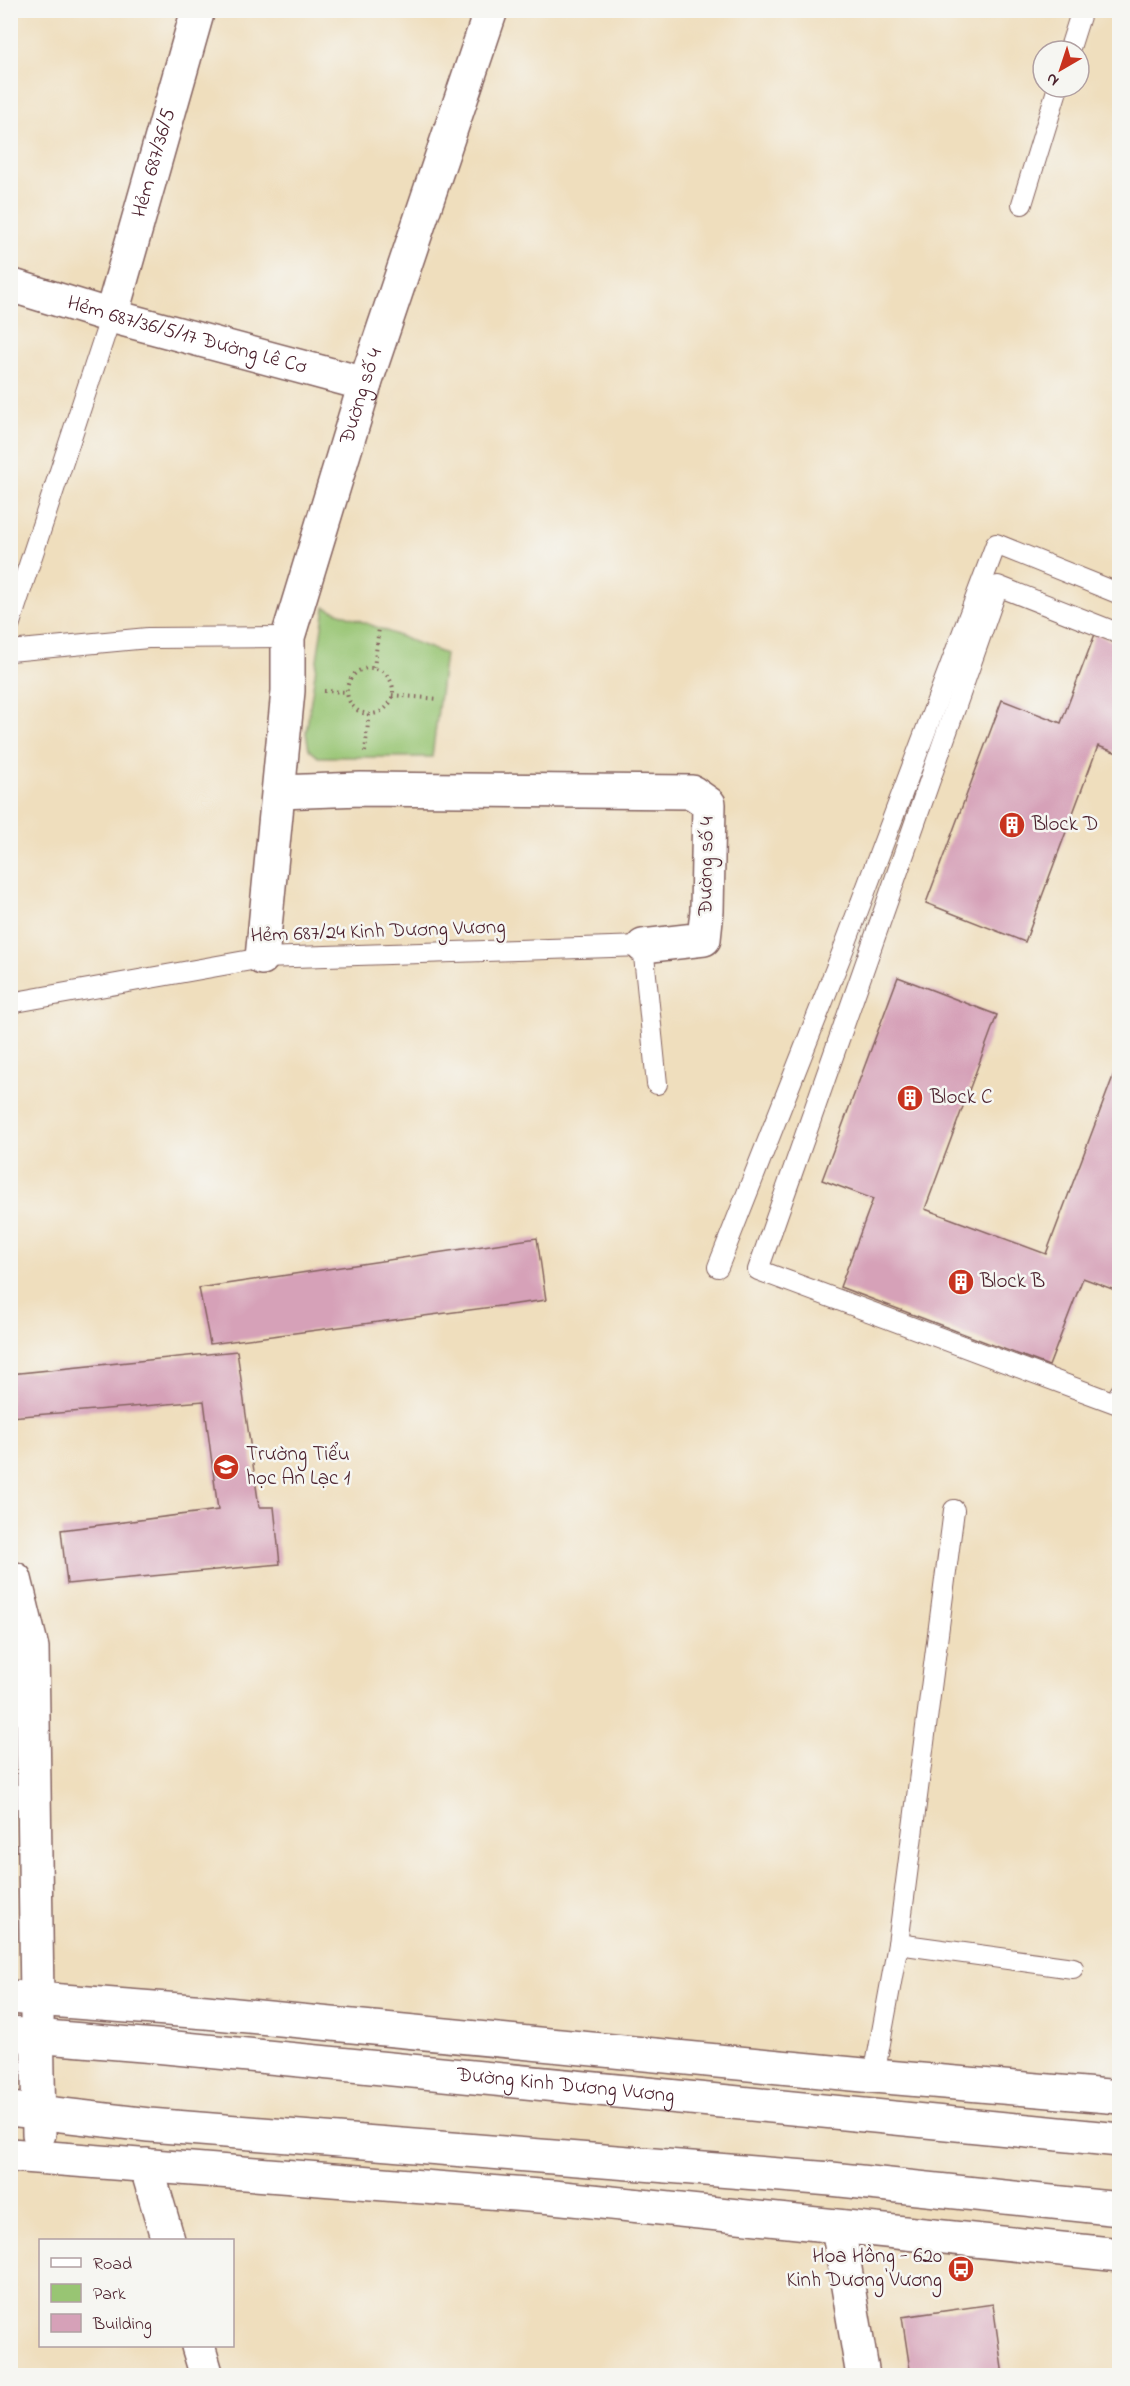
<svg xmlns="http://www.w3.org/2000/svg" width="1130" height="2386" font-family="'Indie Flower',sans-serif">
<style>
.green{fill:#98c573;stroke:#71724f;stroke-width:1.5}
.building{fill:#d6a1b8}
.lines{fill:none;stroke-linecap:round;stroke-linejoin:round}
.service-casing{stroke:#84625e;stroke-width:22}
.minor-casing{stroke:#84625e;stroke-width:36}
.primary-casing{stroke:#84625e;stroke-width:36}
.path{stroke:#84625e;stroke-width:4;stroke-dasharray:1.5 4.5;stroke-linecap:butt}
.service{stroke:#fff;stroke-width:20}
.minor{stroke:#fff;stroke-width:33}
.primary{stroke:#fff;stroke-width:33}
.labels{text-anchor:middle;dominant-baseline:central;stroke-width:5;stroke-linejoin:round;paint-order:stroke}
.street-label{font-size:21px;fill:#4a1f2b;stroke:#f6f6f2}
.poi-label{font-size:21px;fill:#4a1f2b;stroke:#f6f6f2;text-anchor:start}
</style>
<rect width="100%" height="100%" fill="#f6f6f2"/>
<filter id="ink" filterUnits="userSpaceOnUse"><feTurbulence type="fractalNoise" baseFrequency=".0167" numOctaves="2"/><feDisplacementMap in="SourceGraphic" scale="12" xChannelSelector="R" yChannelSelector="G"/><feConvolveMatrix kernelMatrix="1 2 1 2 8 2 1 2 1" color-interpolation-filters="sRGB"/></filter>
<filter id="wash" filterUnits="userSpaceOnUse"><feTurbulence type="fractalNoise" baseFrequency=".008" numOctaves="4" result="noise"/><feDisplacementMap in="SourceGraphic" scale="24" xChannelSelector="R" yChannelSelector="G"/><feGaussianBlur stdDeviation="1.35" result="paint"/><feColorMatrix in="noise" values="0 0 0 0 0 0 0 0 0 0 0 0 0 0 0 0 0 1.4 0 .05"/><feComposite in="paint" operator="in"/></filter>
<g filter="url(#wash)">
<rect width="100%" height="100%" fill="#efdebd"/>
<polygon class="green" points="325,607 445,654 432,757 318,757 309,749 306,733"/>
<g id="blocks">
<g class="building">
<polygon points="1095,634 1120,644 1120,754 1098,746 1025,942 926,903 1002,700 1061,723"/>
<polygon points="898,977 997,1015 925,1209 1046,1254 1120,1058 1120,1292 1083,1278 1049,1366 840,1287 873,1199 822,1180"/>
<polygon points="537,1238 546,1300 210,1344 199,1288"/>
<polygon points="237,1351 259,1507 274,1507 280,1564 67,1584 61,1530 218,1510 204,1401 10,1417 10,1374"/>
<polygon points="993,2304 1003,2376 911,2376 902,2317"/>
</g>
</g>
</g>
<g filter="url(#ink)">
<use href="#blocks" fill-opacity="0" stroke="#84625e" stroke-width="1.5"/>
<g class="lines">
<defs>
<g id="service">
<polyline points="1069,51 1082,10"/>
<polyline points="1022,204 1058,87"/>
<polyline points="10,623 111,316"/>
<polyline points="1120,634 998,586 758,1270 1115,1403 1120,1393"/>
<polyline points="10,651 148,638 288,637"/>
<polyline points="10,1003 262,958 643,946 657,1084"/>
<polyline points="718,1267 842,953 996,544 1120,594"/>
<polyline points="898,1944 1073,1968"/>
<polyline points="874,2076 898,1944 954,1510"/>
</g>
<g id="minor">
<path id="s1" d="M10 285 111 316 365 384"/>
<path id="s2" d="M111 316 198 10"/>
<polyline points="279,792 361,789 692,792 709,804 707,911 704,939 643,946"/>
<path id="s3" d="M262 958 288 691V637L365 384 491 10"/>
<polyline points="10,1579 15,1579 32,1648 37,1999"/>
<polyline points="146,2165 168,2240"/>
<polyline points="838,2227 863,2376"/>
<polyline points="198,2346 207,2376"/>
</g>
<g id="primary">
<polyline points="10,1997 206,2012 874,2076 1120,2097"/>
<polyline points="37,2015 39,2134"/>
<path id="s4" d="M10 2034 155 2046 1120 2140"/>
<polyline points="10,2109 149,2125 831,2179 1120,2209"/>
<polyline points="10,2155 553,2197 1120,2255"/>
</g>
</defs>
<use href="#service" class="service-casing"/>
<use href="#minor" class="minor-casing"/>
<use href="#primary" class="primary-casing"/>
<g class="path">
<polyline points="374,668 379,628"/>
<circle cx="370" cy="691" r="23"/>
<polyline points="324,691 347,692"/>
<polyline points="392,695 439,699"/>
<polyline points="365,752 369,714"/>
</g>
<use href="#service" class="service"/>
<use href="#minor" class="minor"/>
<use href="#primary" class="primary"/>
</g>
</g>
<defs>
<symbol id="building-disc" viewBox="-11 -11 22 22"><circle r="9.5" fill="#c8321e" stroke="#f6f6f2"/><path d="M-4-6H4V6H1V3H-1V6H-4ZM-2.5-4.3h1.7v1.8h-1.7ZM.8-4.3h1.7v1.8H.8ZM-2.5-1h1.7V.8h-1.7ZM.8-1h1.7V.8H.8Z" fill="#fff"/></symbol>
<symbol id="school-disc" viewBox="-11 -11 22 22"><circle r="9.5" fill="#c8321e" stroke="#f6f6f2"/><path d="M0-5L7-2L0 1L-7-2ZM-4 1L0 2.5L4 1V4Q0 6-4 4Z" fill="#fff"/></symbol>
<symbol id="bus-disc" viewBox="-11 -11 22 22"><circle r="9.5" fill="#c8321e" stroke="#f6f6f2"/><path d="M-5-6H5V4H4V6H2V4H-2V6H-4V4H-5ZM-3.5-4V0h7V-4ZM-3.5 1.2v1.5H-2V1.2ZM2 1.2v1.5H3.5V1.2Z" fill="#fff"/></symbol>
</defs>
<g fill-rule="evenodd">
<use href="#building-disc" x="997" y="810" width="30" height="30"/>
<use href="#building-disc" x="895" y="1083" width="30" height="30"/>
<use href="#building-disc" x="946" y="1267" width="30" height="30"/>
<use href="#school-disc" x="211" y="1452" width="30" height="30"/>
<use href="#bus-disc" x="946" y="2254" width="30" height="30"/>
</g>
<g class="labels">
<g class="street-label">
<text stroke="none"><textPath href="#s2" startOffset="159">Hẻm 687/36/5</textPath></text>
<text stroke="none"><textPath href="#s1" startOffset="184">Hẻm 687/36/5/17 Đường Lê Cơ</textPath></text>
<text stroke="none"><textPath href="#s3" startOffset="574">Đường số 4</textPath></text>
<text transform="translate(707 866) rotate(-89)">Đường số 4</text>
<text transform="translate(378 932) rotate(-2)">Hẻm 687/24 Kinh Dương Vương</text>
<text stroke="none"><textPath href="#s4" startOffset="558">Đường Kinh Dương Vương</textPath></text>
</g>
<g class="poi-label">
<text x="1032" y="825">Block D</text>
<text x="930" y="1098">Block C</text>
<text x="980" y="1282">Block B</text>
<text x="246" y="1455">Trường Tiểu<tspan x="246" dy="24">học An Lạc 1</tspan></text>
<text x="942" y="2257" text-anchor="end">Hoa Hồng - 620<tspan x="942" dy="24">Kinh Dương Vương</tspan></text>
</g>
</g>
<rect width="1130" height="2386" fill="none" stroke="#f6f6f2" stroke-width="36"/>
<rect x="39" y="2239" width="195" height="108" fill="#f6f6f2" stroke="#b1a0a2" stroke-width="1.5"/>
<rect x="51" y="2258" width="30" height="9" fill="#ffffff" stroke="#b1a0a2" stroke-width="1.5"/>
<text x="93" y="2269" font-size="18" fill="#4a1f2b">Road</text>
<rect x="51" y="2284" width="30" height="18" fill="#98c573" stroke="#b1a0a2" stroke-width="1.5"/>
<text x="93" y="2299" font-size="18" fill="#4a1f2b">Park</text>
<rect x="51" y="2314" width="30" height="18" fill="#d6a1b8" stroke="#b1a0a2" stroke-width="1.5"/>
<text x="93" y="2329" font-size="18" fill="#4a1f2b">Building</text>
<g transform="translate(1061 69) rotate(219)"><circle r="28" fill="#f6f6f2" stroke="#b1a0a2" stroke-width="1.5"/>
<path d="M0-4.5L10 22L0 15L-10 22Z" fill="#c8321e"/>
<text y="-9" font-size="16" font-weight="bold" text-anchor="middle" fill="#4a1f2b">N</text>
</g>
</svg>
